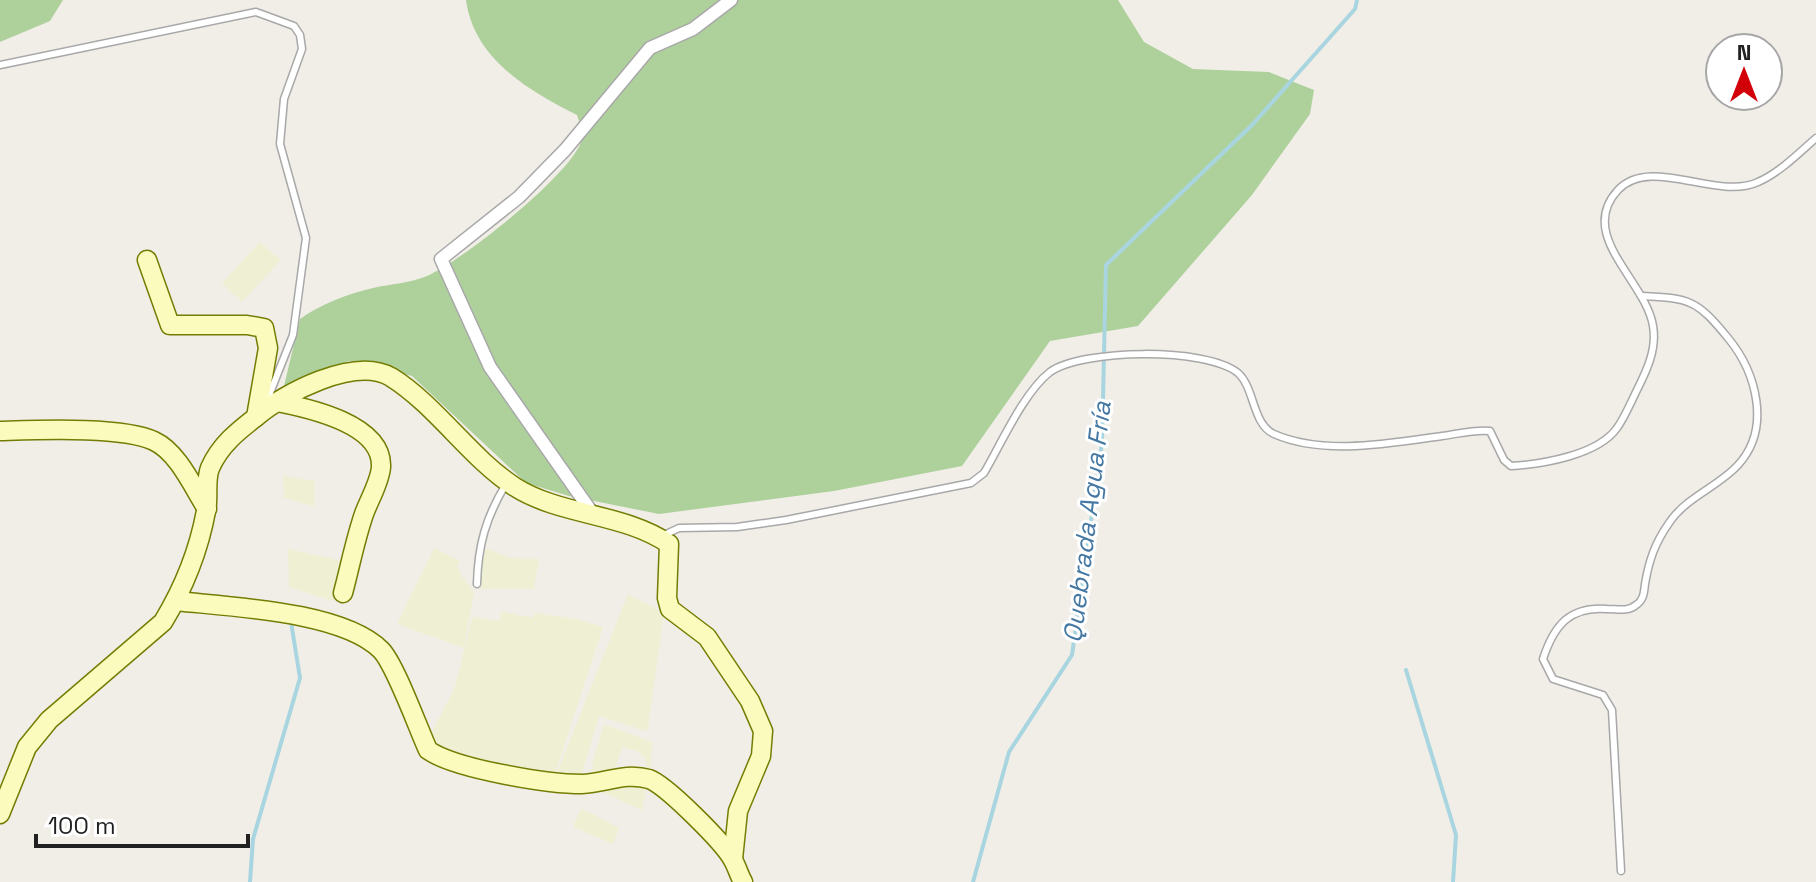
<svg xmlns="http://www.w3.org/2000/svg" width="1816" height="882" font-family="'Space Grotesk',sans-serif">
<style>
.farmland{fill:#eff0d3}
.forest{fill:#aed19c}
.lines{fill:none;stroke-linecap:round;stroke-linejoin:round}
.stream{stroke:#a8d5df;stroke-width:4}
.lane-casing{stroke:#a8a8a8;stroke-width:9}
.street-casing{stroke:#a8a8a8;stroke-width:15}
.secondary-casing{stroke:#747d03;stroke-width:21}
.lane{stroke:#fff;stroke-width:6}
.street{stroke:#fff;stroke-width:12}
.secondary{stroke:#fafbbd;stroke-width:18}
.labels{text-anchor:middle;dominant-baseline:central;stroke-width:6;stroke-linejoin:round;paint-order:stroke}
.water-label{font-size:26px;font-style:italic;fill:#4578a3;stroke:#fff}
</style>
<rect width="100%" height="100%" fill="#f1eee8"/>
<g class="farmland">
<polygon points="260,242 281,260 242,302 222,283"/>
<polygon points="283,476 315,481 314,506 284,498"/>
<polygon points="434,548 460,561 457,566 461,575 474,592 464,648 397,624"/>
<polygon points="288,549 343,561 333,601 289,587"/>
<polygon points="488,549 510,558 539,559 534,589 481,589 482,550"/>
<polygon points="628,594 664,613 648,728 646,731 599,716 581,777 556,775"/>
<polygon points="501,611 533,618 535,613 577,619 603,627 555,774 478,761 453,754 427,742 455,687 472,617 500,621"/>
<polygon points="604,724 652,742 651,768 647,769 645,758 637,751 622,747 614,773 594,778 592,765"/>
<polygon points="647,782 642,810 593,788"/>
<polygon points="581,808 619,828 613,844 573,827"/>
</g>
<g class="forest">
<polygon points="0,0 63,0 50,21 0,42"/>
<path d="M466 0H1118L1144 42 1193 69 1269 72 1314 90 1310 114 1252 195 1138 326 1050 341 962 466 834 491 659 514 569 496 526 483 412 376 349 361 284 386 300 319C321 304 347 294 373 288 390 284 411 283 427 276 460 262 574 173 582 139 584 132 579 122 577 115 528 90 474 59 466 0Z"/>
</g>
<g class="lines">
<g class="stream">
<polyline points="1406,670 1456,835 1453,882"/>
<polyline points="250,882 253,839 300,678 291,622"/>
<polyline points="973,882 1009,752 1072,655 1102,443 1106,265 1253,124 1355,9 1357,0"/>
</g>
<defs>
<g id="lane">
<polyline points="0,65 256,12 294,26 300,35 302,49 284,99 280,144 306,238 293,335 266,403"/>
<path d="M662 536 679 528 737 527 786 520 971 483 984 473C1001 444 1024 392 1050 372 1082 349 1206 347 1238 373 1255 388 1252 424 1274 434 1324 456 1391 443 1442 436 1458 434 1475 429 1490 431L1504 460 1511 466C1543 464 1598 455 1617 428 1625 417 1631 402 1637 390 1647 370 1657 349 1653 326 1646 281 1576 235 1618 190 1650 155 1718 201 1758 182 1779 173 1799 153 1816 138"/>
<path d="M477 584C478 545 486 517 506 484"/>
<path d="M1621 871 1612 710 1603 695 1553 679 1543 659C1554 625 1570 606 1607 609 1617 609 1628 612 1636 605 1644 600 1644 592 1645 584 1649 560 1655 543 1669 523 1686 497 1718 487 1738 465 1772 428 1756 372 1728 338 1697 300 1690 298 1641 296"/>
</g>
<polyline id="street" points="593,514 490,367 441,259 519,197 565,150 650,48 693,29 731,0"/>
<g id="secondary">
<path d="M277 402C308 408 383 424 381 467 380 482 369 500 364 514 355 540 350 567 343 593"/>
<path d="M256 417C284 393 355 356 391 377 436 405 471 459 515 487 561 516 624 513 669 544L667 598 670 609 707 637 750 701 763 731 761 756 738 811 733 859"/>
<path d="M0 431C36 430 123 426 154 441 178 452 193 487 207 509"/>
<path d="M176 601C230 607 342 611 381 650 395 664 418 728 428 750 455 769 548 784 582 784 606 783 625 772 649 779 666 785 724 843 733 860 737 867 739 875 743 882"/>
<path d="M0 814 27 747 49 720 163 622C183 589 199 549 206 511 209 498 205 480 210 468 220 445 238 431 256 417L268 348 264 328 247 325H170L147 260"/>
</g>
</defs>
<use href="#lane" class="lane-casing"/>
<use href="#street" class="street-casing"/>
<use href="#secondary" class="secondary-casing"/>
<use href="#lane" class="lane"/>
<use href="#street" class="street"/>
<use href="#secondary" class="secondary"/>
</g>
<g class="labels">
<g class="water-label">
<text transform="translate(1087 522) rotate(-83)">Quebrada Agua Fría</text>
</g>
</g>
<g transform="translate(1744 72)"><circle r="38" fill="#ffffff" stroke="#a6a6a6" stroke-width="2"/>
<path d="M0-6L14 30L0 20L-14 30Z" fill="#d20008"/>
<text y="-12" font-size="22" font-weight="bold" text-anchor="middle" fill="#212121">N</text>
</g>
<path d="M36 834v12h212v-12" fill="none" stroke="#212121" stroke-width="4"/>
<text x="48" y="834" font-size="24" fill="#212121" stroke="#ffffff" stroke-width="6" paint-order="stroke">100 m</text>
</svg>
